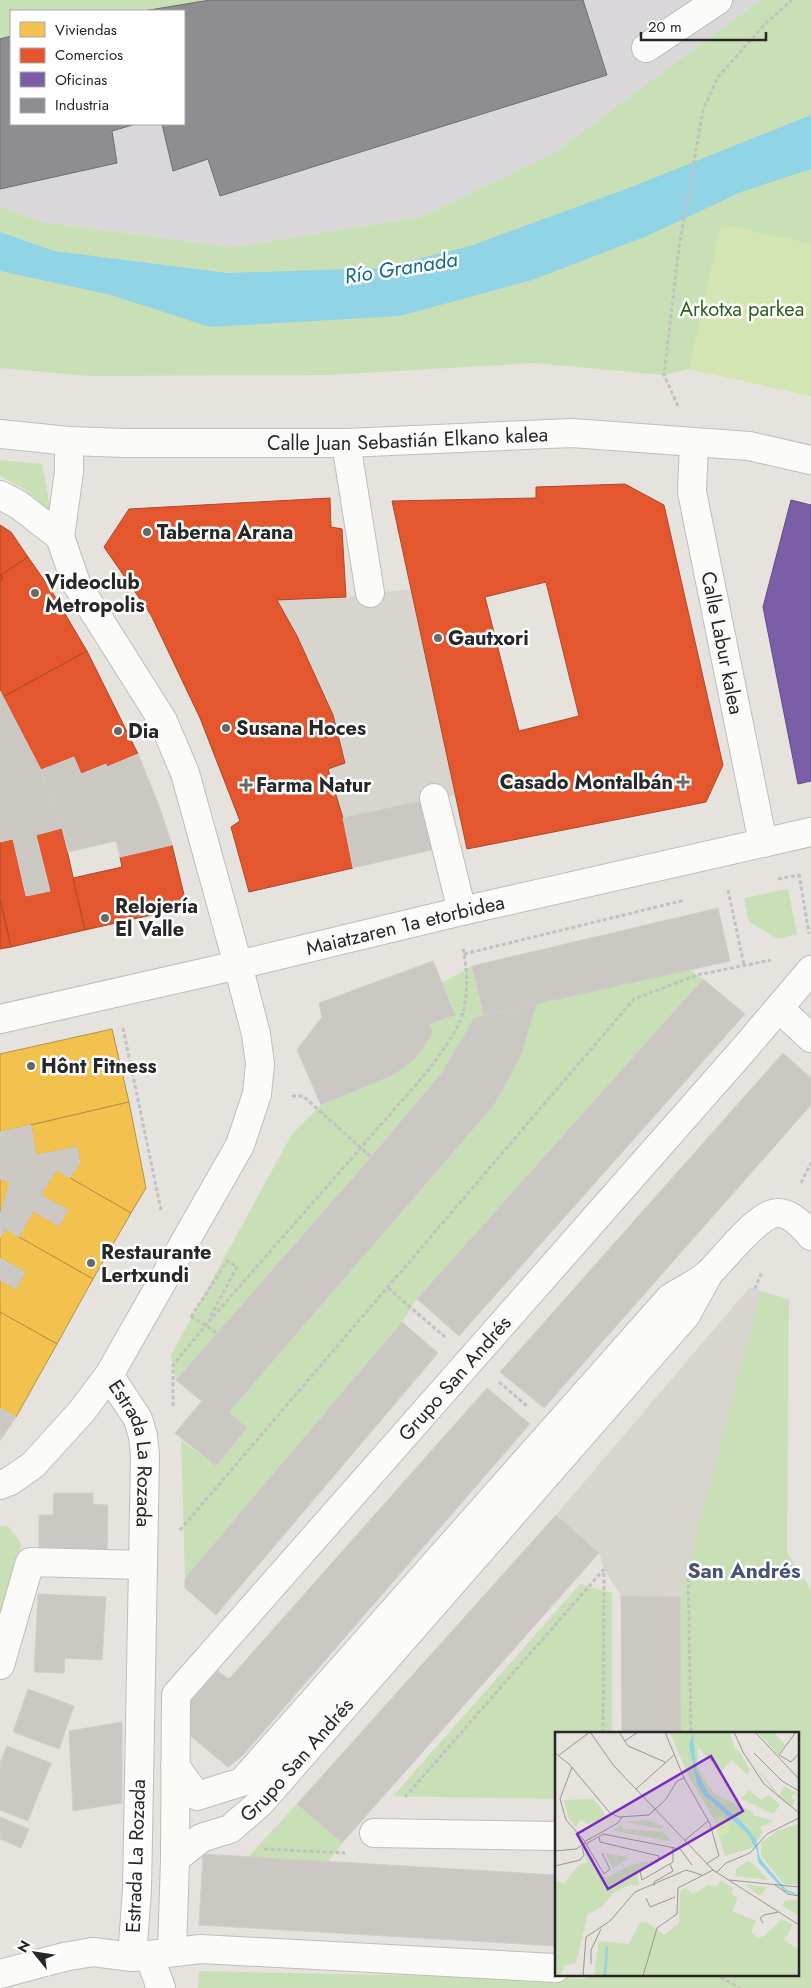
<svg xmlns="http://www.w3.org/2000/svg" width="811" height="1988" font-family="Jost,sans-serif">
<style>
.industrial{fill:#d9d7d9}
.green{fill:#c9e0b6}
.pitch{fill:#d4e5b4}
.plaza{fill:#d8d4ce}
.water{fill:#91d4e6}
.homes{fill:#f2c14e;stroke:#b59342}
.shops{fill:#e4572e;stroke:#ab492c;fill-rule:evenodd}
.offices{fill:#7b5ea7;stroke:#624e81}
.industry{fill:#8d8d92;stroke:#6e6e72}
.building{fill:#cbc8c4;stroke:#d1cec9}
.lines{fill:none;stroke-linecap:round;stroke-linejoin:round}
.minor-casing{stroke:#bfbebe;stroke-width:30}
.path{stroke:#c2c2c2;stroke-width:3;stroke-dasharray:4 2.5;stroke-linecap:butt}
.minor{stroke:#fbfbfa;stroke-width:28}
.poi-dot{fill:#6a6867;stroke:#fff;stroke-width:2}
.labels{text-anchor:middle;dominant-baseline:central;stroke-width:5;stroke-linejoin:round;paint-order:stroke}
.park-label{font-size:20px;fill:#2c611b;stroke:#fff}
.street-label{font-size:20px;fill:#272727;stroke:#fff}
.poi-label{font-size:20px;font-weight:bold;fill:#272727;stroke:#fff;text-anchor:start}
.water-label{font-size:21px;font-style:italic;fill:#116a92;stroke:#fff}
.neighbourhood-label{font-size:21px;font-weight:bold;fill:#4a5376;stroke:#fff}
.inset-river{fill:none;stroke:#91d4e6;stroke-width:2.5}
.inset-road{fill:none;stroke:#9a9794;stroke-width:1}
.view{fill:#7b2cbf;fill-opacity:0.15;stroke:#7b2cbf;stroke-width:2.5}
.inset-edge{fill:none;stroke:#272727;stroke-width:2.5}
</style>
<rect width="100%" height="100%" fill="#e6e2dd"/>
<polygon class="industrial" points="210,0 760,0 554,153 420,217 232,247 42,222 0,206 0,39 11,36 11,124 184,124 184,11 143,11"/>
<g class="green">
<polygon points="0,0 210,0 143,11 11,11 11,36 0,39"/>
<polygon points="760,0 811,0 811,396 689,369 664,375 534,363 327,375 89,376 0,368 0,206 42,222 232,247 420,217 554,153"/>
<polygon points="0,460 42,464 51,512 24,489 0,476"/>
<polygon points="788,889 797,934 778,939 749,922 744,898"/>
<polygon points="472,966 484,1016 474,1018 443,1071 371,1157 176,1380 171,1355 292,1134 321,1105 395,1074 415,1059 433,1033 429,1024 455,1015 442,983"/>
<polygon points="689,970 703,979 417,1299 402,1322 185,1578 181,1440 216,1466 247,1428 229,1412 494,1105 522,1053 536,1004"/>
<polygon points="761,1291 789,1300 787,1553 811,1590 811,1988 198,1988 199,1971 584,1979 596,1974 797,1974 797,1733 681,1733 680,1597"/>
<polygon points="8,1526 21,1543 15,1587 0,1639 0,1527"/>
<polygon points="580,1584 612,1593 612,1733 556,1733 556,1799 393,1796"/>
<polygon points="297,1804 342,1843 328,1862 248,1857"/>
</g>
<polygon class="pitch" points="721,224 811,244 811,396 689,369"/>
<g class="plaza">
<polygon points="410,589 455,796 425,800 343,818 328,769 333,715 297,636 277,600 346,597"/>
<polygon points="750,1287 761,1291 680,1597 621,1596 604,1569 599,1553 556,1515"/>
</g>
<polygon class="water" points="811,115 811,169 741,192 647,236 532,280 400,316 210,327 111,295 0,271 0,232 54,251 228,273 381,268 470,246 634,186"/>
<g class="homes">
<polygon points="112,1029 129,1102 0,1132 0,1054"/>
<polygon points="129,1102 146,1188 131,1213 70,1178 80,1163 77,1147 36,1155 31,1125"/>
<polygon points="56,1170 131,1213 93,1279 19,1237 33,1211 59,1226 68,1210 41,1195"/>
<polygon points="0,1179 10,1182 0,1215"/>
<polygon points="5,1229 93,1279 57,1344 0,1312 0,1280 16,1289 25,1272 0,1258 0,1238"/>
<polygon points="0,1312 57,1344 16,1417 0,1408"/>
</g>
<g class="shops">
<path d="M625 484 664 505 723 765 706 802 467 849 392 501 536 498V487ZM546 582 579 716 519 731 485 597Z"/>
<polygon points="330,498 331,527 342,529 346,597 277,600 297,636 333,715 345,763 328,769 343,818 353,868 249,892 231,827 240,821 200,718 151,615 104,547 129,509"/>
<polygon points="0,525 11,532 28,557 1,575 3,579 0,581"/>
<polygon points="28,557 51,590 87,651 3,697 0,691 0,581 3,579 1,575"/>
<polygon points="87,651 138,754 107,767 106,764 81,774 74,757 41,770 3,697"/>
<polygon points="62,828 85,930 11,947 0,899 0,842 13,839 26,896 50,891 36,835"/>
<polygon points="172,845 187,907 85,930 73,878 122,867 120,857"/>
<polygon points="0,899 11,947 0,949"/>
</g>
<polygon class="offices" points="791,500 811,505 811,781 798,784 763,607"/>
<g class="industry">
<polygon points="210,0 583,0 607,75 220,196 208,159 173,171 162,124 184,124 184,11 143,11"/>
<polygon points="11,36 11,124 136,124 112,131 117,163 0,189 0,39"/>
</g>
<g class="building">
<polygon points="0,691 41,770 62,828 36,835 50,891 26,896 13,839 0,842"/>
<polygon points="138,754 160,808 172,845 120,857 116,841 68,852 62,828 41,770 74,757 81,774 106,764 107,767"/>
<polygon points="425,800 436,849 353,868 343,818"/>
<polygon points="718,908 730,961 484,1016 472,966"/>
<polygon points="433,961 455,1015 429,1024 433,1033 415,1059 395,1074 321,1105 297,1050 322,1017 319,1003"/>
<polygon points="703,979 745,1014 459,1336 417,1299"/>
<polygon points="536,1004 522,1053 494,1105 223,1419 176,1380 371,1157 443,1071 474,1018"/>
<polygon points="783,1053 811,1078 811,1105 544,1408 500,1372"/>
<polygon points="31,1125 36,1155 77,1147 80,1163 70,1178 56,1170 41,1195 68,1210 59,1226 33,1211 19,1237 5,1229 0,1238 0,1215 10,1182 0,1179 0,1132"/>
<polygon points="0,1258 25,1272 16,1289 0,1280"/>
<polygon points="402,1322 438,1353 216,1615 185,1588 185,1578"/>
<polygon points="487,1388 530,1424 243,1755 228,1767 187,1733 188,1702 218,1671 229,1679"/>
<polygon points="202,1401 223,1419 229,1412 247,1428 216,1466 175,1433"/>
<polygon points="0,1408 16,1417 0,1441"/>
<polygon points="54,1493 93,1493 93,1504 108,1505 107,1554 39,1553 39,1515 53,1515"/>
<polygon points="556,1515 599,1553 342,1843 297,1804"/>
<polygon points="38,1594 106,1597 102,1660 65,1658 64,1673 34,1672"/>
<polygon points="621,1596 680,1597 681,1733 622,1733"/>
<polygon points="28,1689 74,1706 59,1749 13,1732"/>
<polygon points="122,1722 122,1803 73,1811 69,1731"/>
<polygon points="7,1746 51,1763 28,1821 0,1810 0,1763"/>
<polygon points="0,1817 29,1829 21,1848 0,1839"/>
<polygon points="203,1854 556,1875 556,1946 199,1925"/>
</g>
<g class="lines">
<defs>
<g id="minor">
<polyline points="646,48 718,0"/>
<path id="s1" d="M0 434 69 441 125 443H346L572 433 749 446 811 460"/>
<path id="s2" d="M694 442 692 492 763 843"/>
<polyline points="346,443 370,593"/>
<polyline points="0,495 19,505 60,537"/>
<polyline points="434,798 462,911"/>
<polyline points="780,1009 811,1038"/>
<path id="s3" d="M0 1019 238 965 462 911 811 832"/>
<path id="s4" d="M109 1375 138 1419 143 1436 145 1455 137 1890 132 1957"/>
<polyline points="0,1485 10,1481 33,1465 82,1411 109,1375 240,1145 257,1094 260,1064 256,1034 238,965 185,773 163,721 76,583 60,537 69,472 69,441"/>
<polyline points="0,1665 30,1562 143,1565"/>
<path d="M175 1766 197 1796 242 1782 670 1298C682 1290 699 1283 709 1273 724 1259 757 1214 777 1213 790 1212 804 1227 811 1236"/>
<polyline points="374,1833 556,1836"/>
<path id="s5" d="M175 1859 201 1838 230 1829 260 1803 686 1315 708 1275"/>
<path id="s6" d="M172 1952 175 1859 176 1695 744 1049 811 970"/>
<polyline points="149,1955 161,1988"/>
<polyline points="0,1974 64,1957 93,1952 132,1957 201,1949 556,1968"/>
</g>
</defs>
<use href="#minor" class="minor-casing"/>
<g class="path">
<polyline points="678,406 664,375 679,247 703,110 718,77 766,23 792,0"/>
<polyline points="799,874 809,934"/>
<polyline points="778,879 799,875"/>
<polyline points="728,890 744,965"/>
<polyline points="464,954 685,900"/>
<polyline points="123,1028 161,1210"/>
<polyline points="292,1096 303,1096 371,1157"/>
<polyline points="801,1183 811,1163"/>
<polyline points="388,1288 445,1337"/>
<polyline points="755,1289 762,1271"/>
<polyline points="191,1316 217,1333"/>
<polyline points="191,1317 227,1261 237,1267 209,1319"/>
<polyline points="499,1382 527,1406"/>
<path d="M173 1406V1365L205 1326 427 1072C437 1057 450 1042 458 1026 469 1003 468 973 463 948"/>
<polyline points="180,1530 634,999 697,975 771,960"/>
<polyline points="688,1565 691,1733"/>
<polyline points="603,1733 604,1570"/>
<polyline points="405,1797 604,1569"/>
<polyline points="264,1849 345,1853"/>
<polyline points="715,1974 740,1988"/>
</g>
<use href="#minor" class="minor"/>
</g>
<g class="poi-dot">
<circle cx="147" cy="532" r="5"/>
<circle cx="35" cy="593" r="5"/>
<circle cx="438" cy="638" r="5"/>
<circle cx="226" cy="728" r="5"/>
<circle cx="118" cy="731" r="5"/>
<path d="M680.5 774.5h5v5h5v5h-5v5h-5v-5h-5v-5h5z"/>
<path d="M243.5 777.5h5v5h5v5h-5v5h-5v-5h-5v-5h5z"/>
<circle cx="105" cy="918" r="5"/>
<circle cx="31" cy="1066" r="5"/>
<circle cx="91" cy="1263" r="5"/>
</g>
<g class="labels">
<g class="park-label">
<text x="742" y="309">Arkotxa parkea</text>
</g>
<g class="street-label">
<text stroke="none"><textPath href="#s1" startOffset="408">Calle Juan Sebastián Elkano kalea</textPath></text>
<text stroke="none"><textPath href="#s2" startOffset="204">Calle Labur kalea</textPath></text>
<text stroke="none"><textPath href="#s3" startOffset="416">Maiatzaren 1a etorbidea</textPath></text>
<text stroke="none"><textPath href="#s6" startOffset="679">Grupo San Andrés</textPath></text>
<text stroke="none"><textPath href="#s4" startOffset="85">Estrada La Rozada</textPath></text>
<text stroke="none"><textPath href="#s5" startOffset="160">Grupo San Andrés</textPath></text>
<text transform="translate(136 1856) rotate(-88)">Estrada La Rozada</text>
</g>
<g class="poi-label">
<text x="157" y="532">Taberna Arana</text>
<text x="45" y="582">Videoclub<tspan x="45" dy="23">Metropolis</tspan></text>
<text x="448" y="638">Gautxori</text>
<text x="236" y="728">Susana Hoces</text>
<text x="128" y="731">Dia</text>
<text x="673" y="782" text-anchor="end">Casado Montalbán</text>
<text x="256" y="785">Farma Natur</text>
<text x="115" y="906">Relojería<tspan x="115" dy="23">El Valle</tspan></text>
<text x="41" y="1066">Hônt Fitness</text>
<text x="101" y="1252">Restaurante<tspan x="101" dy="23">Lertxundi</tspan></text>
</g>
<g class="water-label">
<text transform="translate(401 268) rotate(-9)">Río Granada</text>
</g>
<g class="neighbourhood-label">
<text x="744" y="1571">San Andrés</text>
</g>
</g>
<g transform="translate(555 1732)">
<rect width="244" height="244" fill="#e6e2dd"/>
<path d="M115 0H175L180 18 184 19 195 38 192 43 177 28 165 40 143 15V36L158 61 198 80V83L219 89 205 95 208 100 197 116 170 124 158 85 134 45ZM203 0H219L230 13 223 23ZM197 30 224 63 230 54 244 63 238 62 236 66 241 68 237 74 244 80 223 65ZM194 58 206 68 214 63 225 73 218 82 186 67ZM39 67 53 86 32 92 26 88 20 95 13 85 9 68ZM91 88 109 94 106 97 70 90ZM244 91V153L229 152 206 124V111L222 99ZM66 93 69 97 109 100 117 110 57 98ZM31 115 45 141 51 146 75 133 99 128 82 138 84 154 74 153 58 161 48 174 33 182 21 231 10 233 5 244H0V149L9 151 24 133 32 130 28 116ZM50 121 72 125V128L58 136ZM193 129 198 132 213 148 180 144 181 137ZM166 149 178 156 176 161 183 166 177 179 201 189 196 200 202 206 209 204 227 187 238 193 229 208 244 218V244H39L44 209 74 212 85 191 92 190 109 203 124 191 125 159 131 156 138 162 153 153 162 154ZM189 152 212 155 205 164ZM244 167V184L227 173 230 169Z" fill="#c9e0b6"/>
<path d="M169 82 175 100 164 104 158 85Z" fill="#d4e5b4"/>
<path d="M138 0 141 38 153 61 187 90 201 107 205 126 212 135 231 157 244 163 230 160 203 130 202 119 192 101 150 64 142 51 134 13Z" fill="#91d4e6"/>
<path class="inset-river" d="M50 244 52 214"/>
<path class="inset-road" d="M35 0 59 34 158 138 244 193M64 0 73 14 110 30M110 0 129 46 155 92 164 124 151 132M179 0 188 20 209 52 244 81M200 0 244 47M241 0 224 23 236 30 244 21M70 9 83 0M0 21 14 32 55 81 64 85 94 83 111 67 122 49 129 46M199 21 227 49 244 59M4 23 35 0M81 57 119 23M5 67 11 88 28 107 49 142 55 137 47 121M5 67 17 35M44 105 45 110 104 124 103 129 85 139 87 148 118 130V116M129 109 153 89M29 110 63 91 67 85M31 112 48 102 125 117 137 133M0 119 21 117 30 111M0 134 25 128 29 123 27 115M161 141 171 131 195 121 212 102 244 86M174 148 244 155M220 153 233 162 244 164M99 154V150L118 139 115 132M91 166 95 175 120 165M208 191 205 186 209 183 223 180M36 232V218L46 197M28 244 31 205 55 189 80 160 131 138 147 143M88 244 102 196 122 182 123 156 158 138"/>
<path class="view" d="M156 24 188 79 53 157 22 102Z"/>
<rect width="244" height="244" class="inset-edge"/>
</g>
<rect x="10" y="10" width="175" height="115" fill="#ffffff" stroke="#a9a9a9"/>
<rect x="20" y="22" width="25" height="15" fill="#f2c14e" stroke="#a9a9a9"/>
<text x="55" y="35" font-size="15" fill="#272727">Viviendas</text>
<rect x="20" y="48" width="25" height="15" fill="#e4572e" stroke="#a9a9a9"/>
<text x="55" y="60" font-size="15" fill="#272727">Comercios</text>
<rect x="20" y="72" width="25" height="15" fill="#7b5ea7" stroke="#a9a9a9"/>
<text x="55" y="85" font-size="15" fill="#272727">Oficinas</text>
<rect x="20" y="98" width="25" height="15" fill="#8d8d92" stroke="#a9a9a9"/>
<text x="55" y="110" font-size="15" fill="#272727">Industria</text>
<g transform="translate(35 1953) rotate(300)" stroke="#ffffff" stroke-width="4" paint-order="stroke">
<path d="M0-4L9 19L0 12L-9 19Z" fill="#272727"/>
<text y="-8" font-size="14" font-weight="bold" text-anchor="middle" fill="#272727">N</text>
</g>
<path d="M641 32v8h125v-8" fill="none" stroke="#272727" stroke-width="2.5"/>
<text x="648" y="32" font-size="15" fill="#272727" stroke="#ffffff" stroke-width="4" paint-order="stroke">20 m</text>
</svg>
